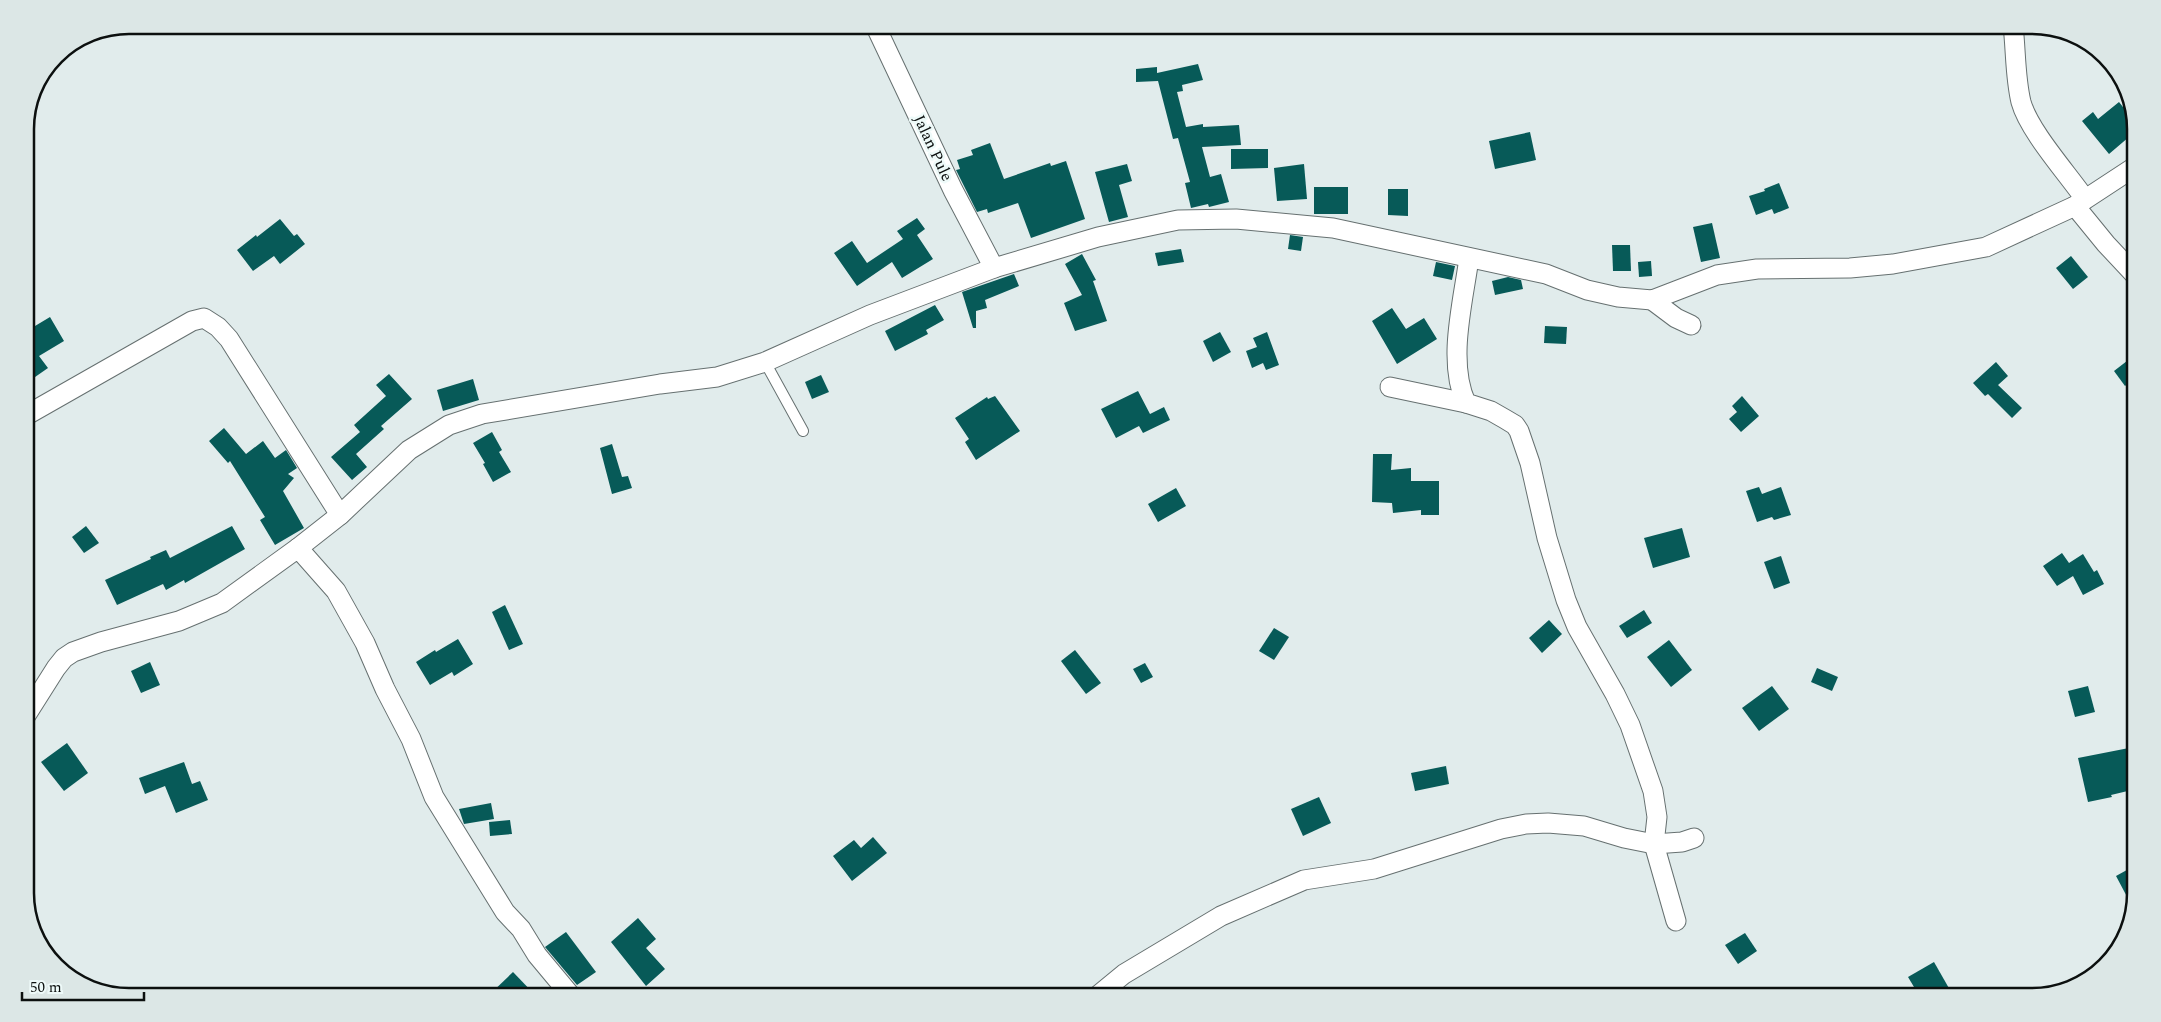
<svg xmlns="http://www.w3.org/2000/svg" width="2161" height="1022" font-family="Spectral,serif">
<style>
.building{fill:#075a58}
.lines{fill:none;stroke-linecap:round;stroke-linejoin:round}
.lane-casing{stroke:#667070;stroke-width:12}
.street-casing{stroke:#667070;stroke-width:21}
.lane{stroke:#fff;stroke-width:10}
.street{stroke:#fff;stroke-width:19}
.labels{text-anchor:middle;dominant-baseline:central;stroke-width:5;stroke-linejoin:round;paint-order:stroke}
.street-label{font-size:16px;fill:#0c100f;stroke:#eefaf9}
.rim{fill:none;stroke:#0c100f;stroke-width:2.5}
</style>
<rect width="100%" height="100%" fill="#e1ecec"/>
<g class="building">
<polygon points="1198,64 1203,80 1182,85 1183,91 1177,92 1186,127 1203,124 1203,127 1239,125 1241,145 1202,147 1210,177 1221,174 1229,202 1209,207 1208,204 1191,208 1185,183 1190,182 1178,138 1173,139 1157,77 1158,81 1136,82 1136,69 1157,67 1157,73"/>
<polygon points="2119,102 2123,107 2129,102 2136,123 2136,131 2109,154 2082,121 2093,112 2098,119"/>
<polygon points="1530,132 1536,160 1495,169 1489,141"/>
<polygon points="990,143 1004,179 1050,163 1051,166 1066,161 1085,219 1031,238 1018,203 988,213 987,209 977,212 956,170 960,169 957,160 973,155 971,150"/>
<polygon points="1231,149 1268,149 1268,168 1231,169"/>
<polygon points="1127,164 1132,181 1119,185 1128,217 1109,222 1095,172"/>
<polygon points="1304,164 1307,199 1277,201 1274,168"/>
<polygon points="1779,183 1789,208 1774,214 1772,209 1756,215 1749,196 1765,191 1764,189"/>
<rect x="1314" y="187" width="34" height="27"/>
<polygon points="1388,189 1408,189 1408,216 1388,215"/>
<polygon points="917,218 925,229 917,235 933,259 902,278 892,262 857,286 834,253 852,241 867,263 903,239 897,231"/>
<polygon points="280,219 294,236 297,234 305,244 280,264 274,256 253,271 237,250 256,235 257,237"/>
<polygon points="1712,223 1720,258 1701,262 1693,227"/>
<polygon points="1290,235 1303,237 1301,251 1288,249"/>
<polygon points="1612,245 1630,245 1631,271 1613,271"/>
<polygon points="1181,249 1184,262 1158,266 1155,253"/>
<polygon points="1082,254 1096,280 1093,281 1107,321 1075,331 1064,303 1082,295 1065,264"/>
<polygon points="2071,256 2088,277 2073,289 2056,268"/>
<polygon points="1651,261 1652,276 1639,277 1638,262"/>
<polygon points="1436,262 1455,266 1452,280 1433,276"/>
<polygon points="1014,274 1019,286 985,300 987,308 976,311 976,328 973,328 962,292"/>
<polygon points="1508,277 1521,280 1523,289 1495,295 1492,281"/>
<polygon points="935,305 944,320 926,330 928,334 895,351 885,331"/>
<polygon points="1392,308 1406,329 1424,318 1437,339 1397,364 1372,321"/>
<polygon points="50,317 64,341 39,356 48,368 25,384 25,332"/>
<polygon points="1545,326 1567,327 1566,344 1544,343"/>
<polygon points="1220,332 1231,352 1213,362 1203,341"/>
<polygon points="1267,332 1279,365 1266,370 1263,363 1252,368 1246,351 1257,347 1253,338"/>
<polygon points="2136,354 2136,377 2125,386 2114,371"/>
<polygon points="1996,362 2008,376 1998,385 2022,408 2012,418 1988,394 1985,396 1973,383"/>
<polygon points="389,374 412,399 381,426 384,429 356,454 367,467 352,480 331,457 360,432 354,425 386,396 376,385"/>
<polygon points="821,375 829,392 812,399 805,382"/>
<polygon points="473,379 479,400 443,411 437,390"/>
<polygon points="1138,391 1150,414 1164,407 1170,420 1143,433 1139,426 1116,438 1101,409"/>
<polygon points="995,396 1020,431 976,460 965,442 969,439 955,418 987,397 988,399"/>
<polygon points="1742,396 1759,416 1741,432 1729,419 1737,412 1732,406"/>
<polygon points="224,428 246,454 263,441 275,458 286,450 297,468 288,474 294,478 283,491 304,528 275,545 260,520 265,517 230,461 228,463 209,441"/>
<polygon points="492,432 502,450 499,452 511,472 493,482 483,464 485,463 473,443"/>
<polygon points="612,444 622,477 628,476 632,488 612,494 600,448"/>
<polygon points="1373,454 1392,454 1391,470 1411,468 1411,481 1439,481 1439,515 1421,515 1421,510 1393,513 1392,503 1372,502"/>
<polygon points="1759,487 1762,494 1781,487 1791,515 1774,520 1772,517 1757,522 1746,491"/>
<polygon points="1176,488 1186,506 1158,522 1148,504"/>
<polygon points="86,526 99,543 84,553 72,537"/>
<polygon points="232,526 245,549 185,583 184,580 166,590 163,584 117,605 105,580 151,559 150,557 166,550 170,558"/>
<polygon points="1682,528 1690,557 1653,568 1644,538"/>
<polygon points="2062,553 2069,563 2083,554 2094,572 2097,570 2104,584 2083,595 2073,576 2057,586 2043,566"/>
<polygon points="1781,556 1790,583 1774,589 1764,562"/>
<polygon points="505,605 523,644 509,650 492,612"/>
<polygon points="1644,610 1652,623 1627,638 1619,626"/>
<polygon points="1549,620 1562,634 1542,653 1529,638"/>
<polygon points="1274,628 1289,637 1274,660 1259,651"/>
<polygon points="458,639 473,664 454,676 452,672 430,685 416,662 435,650 436,652"/>
<polygon points="1669,640 1692,670 1671,687 1647,657"/>
<polygon points="1075,650 1101,683 1086,694 1061,661"/>
<polygon points="150,662 160,685 141,693 131,671"/>
<polygon points="1145,663 1153,677 1141,683 1133,669"/>
<polygon points="1817,668 1838,677 1832,691 1811,682"/>
<polygon points="1772,686 1789,709 1759,731 1742,708"/>
<polygon points="2088,686 2095,712 2075,717 2068,691"/>
<polygon points="67,743 88,773 64,791 41,762"/>
<polygon points="2129,748 2136,776 2136,789 2111,795 2112,797 2088,802 2078,758"/>
<polygon points="184,762 192,784 200,781 208,800 176,813 165,786 145,794 139,778"/>
<polygon points="1446,766 1449,784 1415,791 1411,773"/>
<polygon points="1319,797 1331,823 1303,836 1291,809"/>
<polygon points="491,803 494,819 464,824 459,809"/>
<polygon points="510,820 512,834 490,836 489,822"/>
<polygon points="873,837 887,853 852,881 833,856 854,840 861,848"/>
<polygon points="2136,865 2136,893 2133,908 2116,876"/>
<polygon points="638,918 656,939 646,948 665,969 646,986 611,942"/>
<polygon points="566,932 596,972 577,985 545,947"/>
<polygon points="1745,933 1757,951 1738,964 1725,945"/>
<polygon points="1934,962 1954,997 1920,997 1908,977"/>
<polygon points="513,972 537,997 487,997"/>
</g>
<g class="lines">
<defs>
<polyline id="lane" points="765,362 803,431"/>
<g id="street">
<polyline points="875,25 953,190 994,268"/>
<path d="M2013 25C2016 51 2015 77 2021 102 2029 131 2067 173 2085 199"/>
<polyline points="2075,206 2106,244 2136,276"/>
<path d="M1469 258C1463 303 1447 361 1466 403L1491 411 1505 419 1515 425 1519 431 1530 463 1547 538 1566 600 1577 627 1615 694 1630 725 1653 791 1657 817 1654 844 1676 921"/>
<polyline points="1652,300 1676,318 1691,325"/>
<polyline points="1390,387 1466,403"/>
<polyline points="25,416 192,321 204,318 218,327 229,339 340,515"/>
<polyline points="298,548 340,515 409,450 449,425 482,414 660,384 717,377 765,362 870,315 994,268 1098,237 1178,220 1236,219 1333,228 1546,274 1587,290 1618,297 1652,300 1717,275 1757,269 1850,268 1893,264 1986,247 2075,206 2136,166"/>
<polyline points="25,717 56,668 64,658 73,652 101,642 179,621 222,603 298,548 336,591 365,643 385,689 411,739 434,797 505,912 521,929 537,955 572,997"/>
<polyline points="1096,997 1124,974 1221,916 1304,880 1374,869 1501,829 1526,824 1548,823 1584,826 1624,838 1654,844 1682,842 1694,838"/>
</g>
</defs>
<use href="#lane" class="lane-casing"/>
<use href="#street" class="street-casing"/>
<use href="#lane" class="lane"/>
<use href="#street" class="street"/>
</g>
<g class="labels">
<g class="street-label">
<text transform="translate(933 148) rotate(65)">Jalan Pule</text>
</g>
</g>
<path d="M0 0H2161V1022H0ZM129 34H2032A95 95 0 0 1 2127 129V893A95 95 0 0 1 2032 988H129A95 95 0 0 1 34 893V129A95 95 0 0 1 129 34Z" fill="#dce7e6" fill-rule="evenodd"/>
<path class="rim" d="M129 34H2032A95 95 0 0 1 2127 129V893A95 95 0 0 1 2032 988H129A95 95 0 0 1 34 893V129A95 95 0 0 1 129 34Z"/>
<path d="M22 992v8h122v-8" fill="none" stroke="#0c100f" stroke-width="2.5"/>
<text x="30" y="992" font-size="15" fill="#0c100f" stroke="#eefaf9" stroke-width="4" paint-order="stroke">50 m</text>
</svg>
